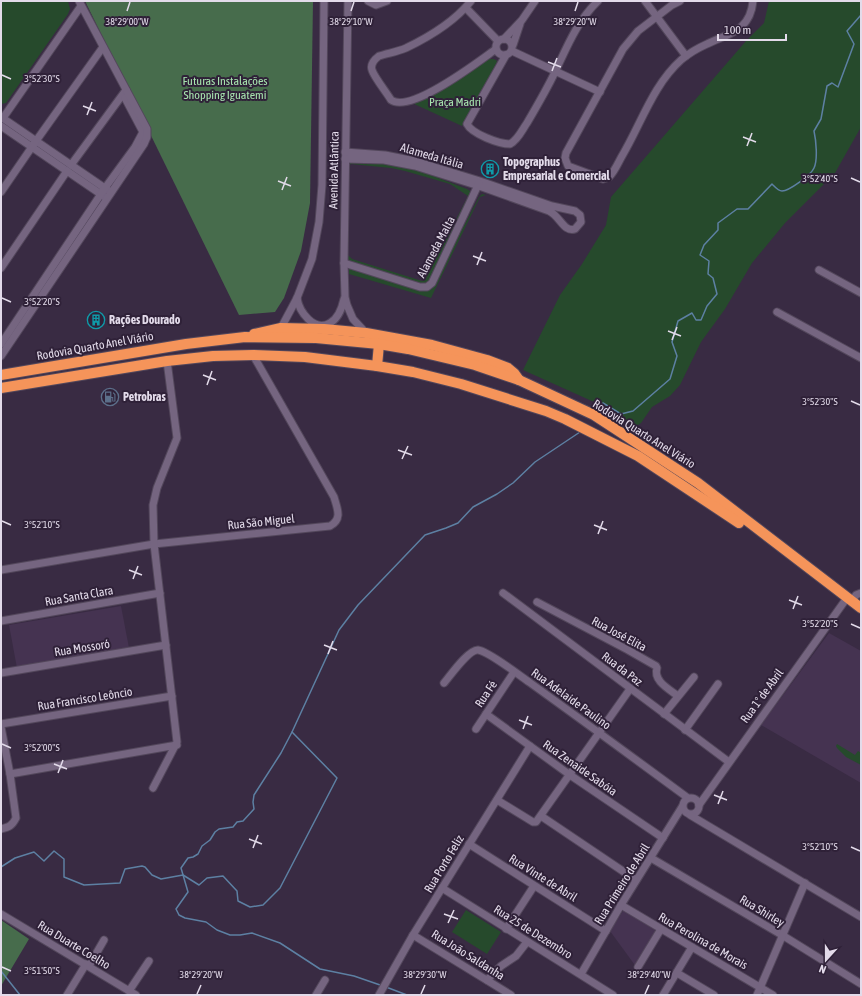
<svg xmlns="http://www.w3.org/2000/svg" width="862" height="996" font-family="'Asap Condensed',sans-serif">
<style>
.built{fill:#453351}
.green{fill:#264a2c;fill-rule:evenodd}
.forest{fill:#476c4c}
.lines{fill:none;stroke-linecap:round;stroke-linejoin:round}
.stream{stroke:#5d80a3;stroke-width:1.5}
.minor-casing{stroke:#53475b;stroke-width:9}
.highway-casing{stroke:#53475b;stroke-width:12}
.minor{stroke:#756580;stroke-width:7}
.highway{stroke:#f5945a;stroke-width:10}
.ticks{fill:none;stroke:#e3dbea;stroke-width:1.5}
.labels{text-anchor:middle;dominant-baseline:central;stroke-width:4;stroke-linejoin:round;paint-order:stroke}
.park-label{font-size:12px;fill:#a7e4ae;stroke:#2f2138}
.street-label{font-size:12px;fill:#e3dbea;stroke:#2f2138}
.poi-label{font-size:12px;font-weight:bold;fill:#e3dbea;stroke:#2f2138;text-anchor:start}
.ticks-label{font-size:10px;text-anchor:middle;fill:#e3dbea;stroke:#2f2138;stroke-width:4;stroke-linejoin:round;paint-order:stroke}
</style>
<rect width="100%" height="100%" fill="#392b43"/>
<g class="built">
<polygon points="121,606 129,648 17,668 9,625"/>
<polygon points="829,633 861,651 861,783 761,725"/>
<polygon points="623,911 625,911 658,932 637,968 610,931"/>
</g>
<g class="green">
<polygon points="1,1 68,1 70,9 68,14 6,103 1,104"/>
<polygon points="769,1 861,1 861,127 835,173 785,223 752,263 725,309 701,342 680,385 670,396 652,407 641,423 635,427 594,402 523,370 560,295 582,264 606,225 611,197 746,41 764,23"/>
<polygon points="489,59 494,59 497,61 496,64 462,126 412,103"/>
<path d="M346 161H374L405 165 467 189 470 191V196L429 281 427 283 420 284 349 261 347 259ZM351 164 391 168 405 171 450 184 468 196 425 280 422 281 352 259 348 255 349 166Z"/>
<polygon points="482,194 486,195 480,197 431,298 349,274 349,269 351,268 419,290 427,291 431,289 479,197"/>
<polygon points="837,744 855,755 858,751 861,753 861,765 846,757 837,748 836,746"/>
<polygon points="466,910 501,932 487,954 452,932"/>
</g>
<g class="forest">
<polygon points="85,1 313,1 310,203 301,251 284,298 275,312 239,315"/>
<polygon points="1,920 29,939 1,986"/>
</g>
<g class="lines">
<g class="stream">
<path d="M597 407 603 403 621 414 633 411 670 379 677 356 672 342 678 321 692 313 696 320H701L707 306 717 294 713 278 708 274 709 261 700 255 704 245 718 230V223L737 209H748L772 184C775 187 778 191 782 191 789 191 811 175 814 168 818 160 816 140 814 131L821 119 827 86 832 83 838 87 854 44 847 31 861 15"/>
<polyline points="1,867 15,858 34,852 44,861 54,851 64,859 64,877 84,885 120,883 125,869 142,866 145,867 152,875 161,879 183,875 199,885 207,878 223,876 237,891 238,901 250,907 263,905 280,888 337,778 292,732"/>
<polyline points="1,971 20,995"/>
<polyline points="383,986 354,976 320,969 280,943 252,933 240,935 230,935 217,930 206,922 185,918 179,915 176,909 188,892 181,868 188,858 193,857 198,854 202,846 210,840 215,832 219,829 233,827 237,822 243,821 254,809 253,802 254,795 281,753 292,732 339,630 358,605 425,535 446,528 458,523 473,507 497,494 513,483 535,462 580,432"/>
<polyline points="386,987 407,995"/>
</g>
<defs>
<g id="minor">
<polyline points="348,1 344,263 345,297 347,305 353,319 366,333"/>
<polyline points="368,1 376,5 387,1"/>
<path d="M471 1C455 21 429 37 406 48 397 52 388 53 379 56 375 59 370 64 372 70 374 77 387 93 391 100 411 114 479 61 496 49"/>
<polyline points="645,1 686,56"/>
<path d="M680 1 672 5 638 31 623 49 566 153 565 158 568 166 603 179 609 177C615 171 618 163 622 156 641 124 653 85 681 60 689 53 698 48 707 44 730 33 750 31 753 1"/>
<polyline points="466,8 498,41"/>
<circle cx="504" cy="47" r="8"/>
<polyline points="504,39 522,20 535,1"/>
<polyline points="513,45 520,24"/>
<polyline points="512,51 600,92"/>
<path d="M506 55 467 124C472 134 499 144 510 144 518 140 522 130 527 123 537 106 547 89 555 72 567 47 577 21 598 1"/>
<polyline points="1,117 109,191"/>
<polyline points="3,118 81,6"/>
<polyline points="1,126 105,197"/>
<path d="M345 159 384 160 415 166 479 186 549 211C560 216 564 233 575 229L581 222 580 215 575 211 552 206 480 181 415 161 385 155 345 152"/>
<polyline points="71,165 126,90"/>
<polyline points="1,192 36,141 103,47"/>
<polyline points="344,263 420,287 427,287 432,283 479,183"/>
<polyline points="1,268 67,171"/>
<polyline points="819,270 861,293"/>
<path d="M297 298C299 311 314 333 330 323 339 318 342 308 344 299"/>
<polyline points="777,312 861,358"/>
<polyline points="281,328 297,298 312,259 319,222 322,185 324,1"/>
<polyline points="1,344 105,188 135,147 143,132 125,98"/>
<polyline points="1,356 144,144 147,137 147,129 79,1"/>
<path d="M1 570 154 544 330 526C343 519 337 508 334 497L253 355"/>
<polyline points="503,593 729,762"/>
<polyline points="852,601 856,595 861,593"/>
<path d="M537 602 628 650 656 666 657 668C653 681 669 689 678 696"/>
<polyline points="1,621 160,593"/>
<polyline points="1,673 166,645"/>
<path d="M444 683C450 676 469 649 478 650 488 651 519 675 529 682 582 720 635 759 688 798"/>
<polyline points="486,714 570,775 663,838"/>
<polyline points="664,714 694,677"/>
<polyline points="1,724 172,696"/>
<path d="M1 727 10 774 16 818C12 826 9 827 1 829"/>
<polyline points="476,729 514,672"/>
<polyline points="685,730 718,684"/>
<polyline points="10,774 177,745"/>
<polyline points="153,788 177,742 154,544 153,505 157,488 177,438 167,361"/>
<circle cx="691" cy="806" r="8"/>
<polyline points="497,800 533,822 536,822 630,689"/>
<polyline points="699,805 844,602"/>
<polyline points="690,815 861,917"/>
<polyline points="541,816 636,880"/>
<polyline points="469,844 606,931"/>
<polyline points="651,858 782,935 861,984"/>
<polyline points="442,888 613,995"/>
<polyline points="621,905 773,995"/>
<polyline points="1,914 136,995"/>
<polyline points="506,929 534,886"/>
<polyline points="413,935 511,995"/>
<polyline points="89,966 104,940"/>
<polyline points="638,967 661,929"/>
<polyline points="677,973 714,995"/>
<polyline points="581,974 621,905 682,807"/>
<polyline points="487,980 501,966 516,956 527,942"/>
<polyline points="129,991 149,961"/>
<polyline points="67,995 86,964"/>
<polyline points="316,995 325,980"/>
<polyline points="379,995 413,935 530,746"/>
<polyline points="663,995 692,947"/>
<polyline points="757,995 805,883"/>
</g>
<g id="highway">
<polyline points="254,334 281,328 324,329 366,333 432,345 487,360 508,368 514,373 519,380"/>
<polyline points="377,366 379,344"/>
<polyline points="1,375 186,344 245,337 316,338 379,344 408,349 475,365 519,380 594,415 698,483 861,608"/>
<polyline points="1,388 167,361 213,356 253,355 305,357 377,366 413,372 461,384 546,411 565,419 638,456 739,523"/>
</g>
</defs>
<use href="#minor" class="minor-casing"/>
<use href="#highway" class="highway-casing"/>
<use href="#minor" class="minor"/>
<use href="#highway" class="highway"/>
</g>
<path class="ticks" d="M127 11 130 2M351 11 354 2M575 11 578 2M548 62 561 67M552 71 557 58M2 75 11 79M83 106 96 111M87 115 92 102M743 137 756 142M747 146 752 133M851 178 860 182M278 181 291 186M282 190 287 177M473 256 486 261M477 265 482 252M2 298 11 302M668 331 681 336M672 340 677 327M203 375 216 380M207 385 212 371M851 401 860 405M398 450 412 455M402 459 408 446M2 521 11 525M594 525 607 530M598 534 603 521M129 570 142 575M133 579 138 566M789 600 802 605M793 609 798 596M851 624 860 628M324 645 337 650M328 654 333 641M519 720 532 725M523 729 528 716M2 744 11 748M54 764 67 769M58 773 63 760M714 795 727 800M718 804 723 791M249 839 262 844M851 847 860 851M253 848 258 835M444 914 458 919M448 923 454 910M2 967 11 971M197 994 201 985M421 994 425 985M645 994 649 985"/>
<defs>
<symbol id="building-ring" viewBox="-11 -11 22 22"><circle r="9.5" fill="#2f2138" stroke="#0f9aa8" stroke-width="1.5"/><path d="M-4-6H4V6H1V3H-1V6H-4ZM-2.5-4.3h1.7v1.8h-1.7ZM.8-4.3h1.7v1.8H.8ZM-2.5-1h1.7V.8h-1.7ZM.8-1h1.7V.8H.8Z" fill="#0f9aa8"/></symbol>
<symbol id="fuel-ring" viewBox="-11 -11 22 22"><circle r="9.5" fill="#2f2138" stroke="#5c6f8a" stroke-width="1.5"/><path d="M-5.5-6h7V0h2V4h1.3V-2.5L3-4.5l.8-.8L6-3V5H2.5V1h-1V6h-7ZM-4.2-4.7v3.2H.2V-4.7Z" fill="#5c6f8a"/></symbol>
</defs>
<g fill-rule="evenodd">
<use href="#building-ring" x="480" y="159" width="20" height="20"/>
<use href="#building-ring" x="86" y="310" width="20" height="20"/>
<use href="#fuel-ring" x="100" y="387" width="20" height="20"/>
</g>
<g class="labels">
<g class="park-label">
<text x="225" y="81">Futuras Instalações<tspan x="225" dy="14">Shopping Iguatemi</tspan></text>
<text x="455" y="102">Praça Madri</text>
</g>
<g class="street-label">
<text transform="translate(432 156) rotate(16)">Alameda Itália</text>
<text transform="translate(334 170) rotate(-89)">Avenida Atlântica</text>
<text transform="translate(436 247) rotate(-62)">Alameda Malta</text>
<text transform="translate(95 346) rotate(-10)">Rodovia Quarto Anel Viário</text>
<text transform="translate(644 434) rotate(32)">Rodovia Quarto Anel Viário</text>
<text transform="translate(261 522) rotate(-6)">Rua São Miguel</text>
<text transform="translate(79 596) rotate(-10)">Rua Santa Clara</text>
<text transform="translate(619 634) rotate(28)">Rua José Elita</text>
<text transform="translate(82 648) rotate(-9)">Rua Mossoró</text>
<text transform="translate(622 669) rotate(37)">Rua da Paz</text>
<text transform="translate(486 694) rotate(-56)">Rua Fé</text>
<text transform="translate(762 696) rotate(-54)">Rua 1º de Abril</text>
<text transform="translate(85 699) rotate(-9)">Rua Francisco Leôncio</text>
<text transform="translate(571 699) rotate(36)">Rua Adelaide Paulino</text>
<text transform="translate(580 768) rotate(35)">Rua Zenaide Sabóia</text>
<text transform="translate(444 864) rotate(-59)">Rua Porto Feliz</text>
<text transform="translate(543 878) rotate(32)">Rua Vinte de Abril</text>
<text transform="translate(622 884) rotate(-58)">Rua Primeiro de Abril</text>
<text transform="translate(762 911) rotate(31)">Rua Shirley</text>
<text transform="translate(533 932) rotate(32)">Rua 25 de Dezembro</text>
<text transform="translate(703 941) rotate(30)">Rua Perolina de Morais</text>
<text transform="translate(74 945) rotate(31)">Rua Duarte Coelho</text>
<text transform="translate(468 955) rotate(32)">Rua João Saldanha</text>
</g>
<g class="poi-label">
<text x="503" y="162">Topographus<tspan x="503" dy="14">Empresarial e Comercial</tspan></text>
<text x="109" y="320">Rações Dourado</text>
<text x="123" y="397">Petrobras</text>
</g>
</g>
<g class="ticks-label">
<text x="127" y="25">38°29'00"W</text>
<text x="351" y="25">38°29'10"W</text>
<text x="575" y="25">38°29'20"W</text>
<text x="42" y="82">3°52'30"S</text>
<text x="820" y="182">3°52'40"S</text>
<text x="42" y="305">3°52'20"S</text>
<text x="820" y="405">3°52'30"S</text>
<text x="42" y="528">3°52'10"S</text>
<text x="820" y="627">3°52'20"S</text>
<text x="42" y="751">3°52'00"S</text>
<text x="820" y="850">3°52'10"S</text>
<text x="42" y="974">3°51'50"S</text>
<text x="201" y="978">38°29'20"W</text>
<text x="425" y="978">38°29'30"W</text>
<text x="649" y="978">38°29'40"W</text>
</g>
<rect width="862" height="996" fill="none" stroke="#e3dbea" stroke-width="4"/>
<g transform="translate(826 960) rotate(201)" stroke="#2f2138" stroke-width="3" paint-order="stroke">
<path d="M0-3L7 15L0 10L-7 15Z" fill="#e3dbea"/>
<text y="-6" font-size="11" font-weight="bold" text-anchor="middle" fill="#e3dbea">N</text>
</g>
<path d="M718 34v6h68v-6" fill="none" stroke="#e3dbea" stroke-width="2"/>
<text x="724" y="34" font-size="12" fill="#e3dbea" stroke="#2f2138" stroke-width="3" paint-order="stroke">100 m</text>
</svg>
